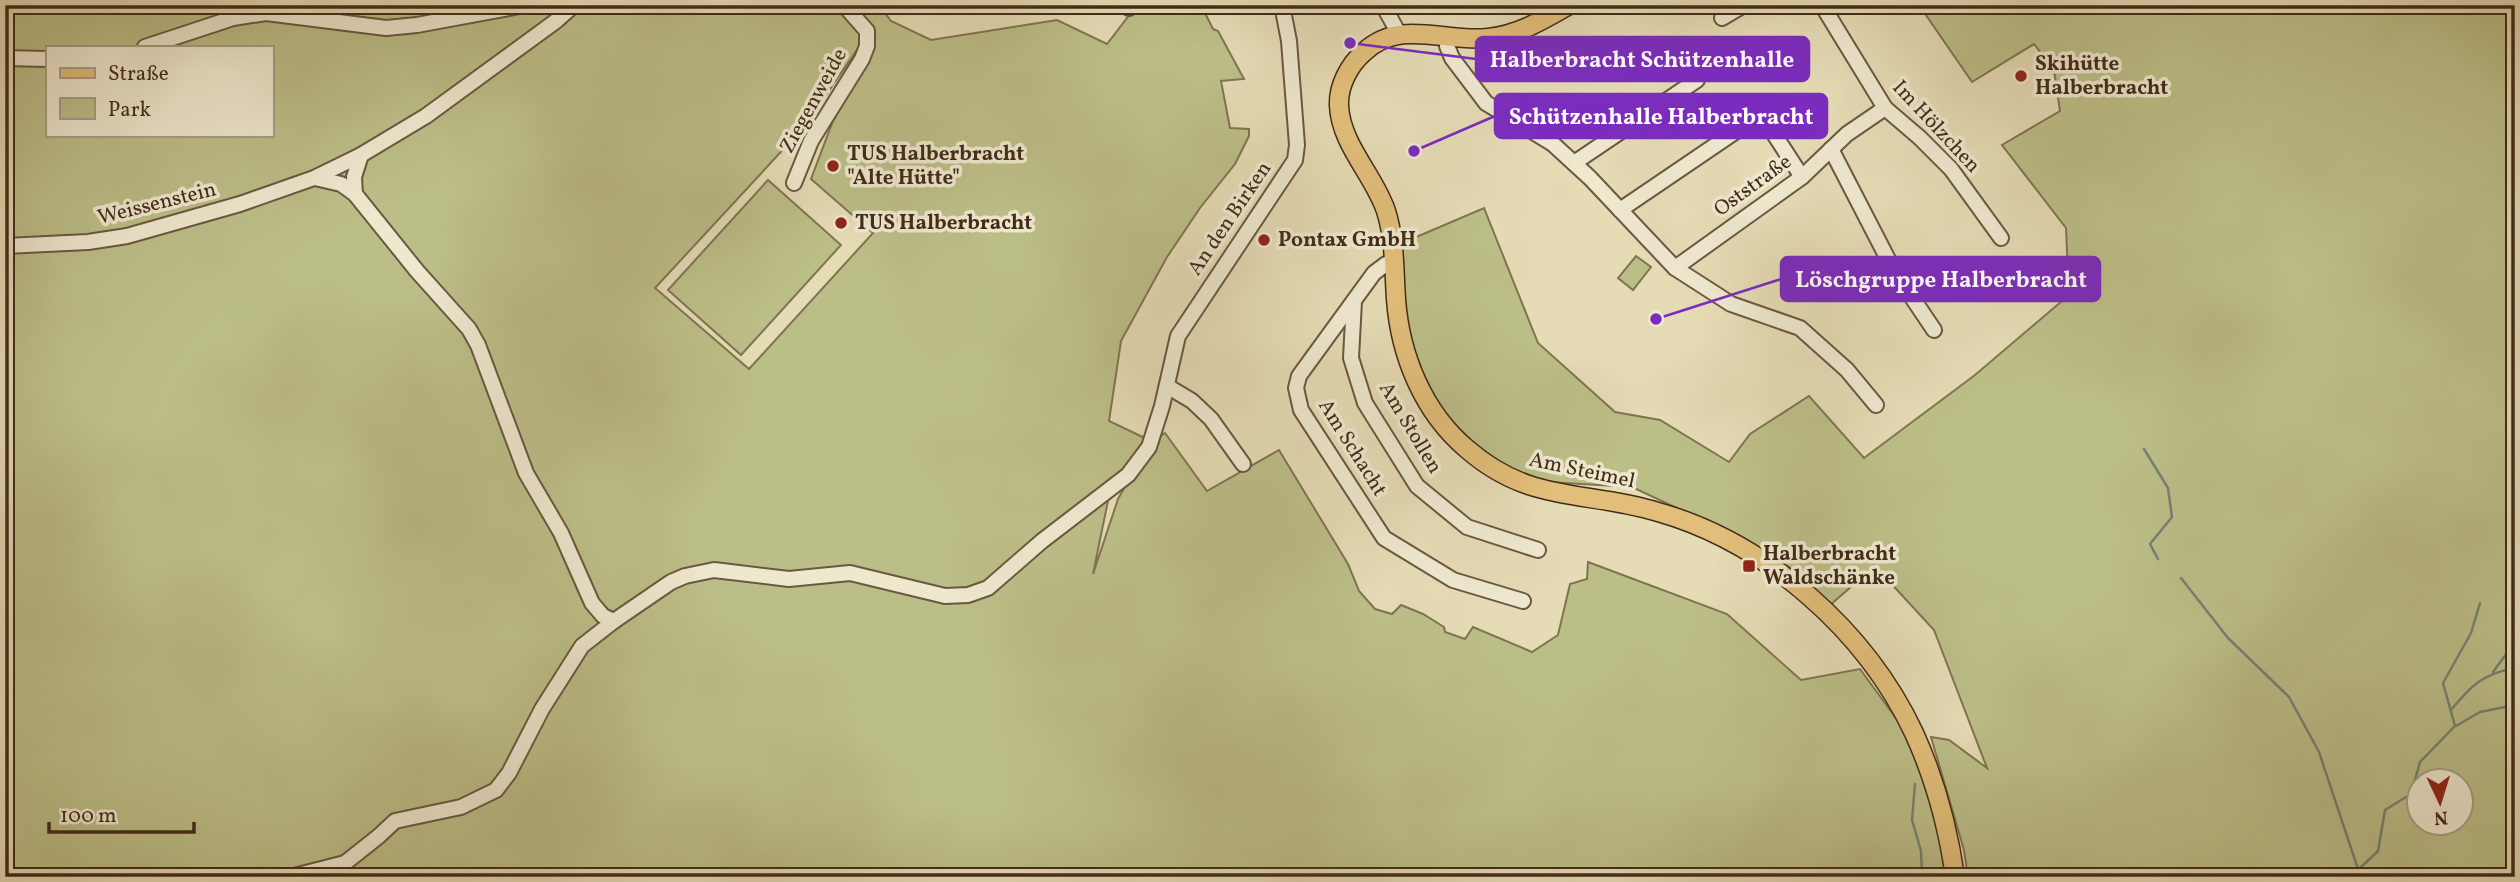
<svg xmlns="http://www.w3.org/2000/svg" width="2520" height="882" font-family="Vollkorn,serif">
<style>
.green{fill:#bcbe88;stroke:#7e7550;stroke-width:2;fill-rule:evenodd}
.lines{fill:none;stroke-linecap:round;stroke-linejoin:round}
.stream{stroke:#748274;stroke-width:2.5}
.minor-casing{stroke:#6a5840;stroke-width:18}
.major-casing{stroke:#412c19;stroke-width:21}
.minor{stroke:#eee8cf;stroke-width:14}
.major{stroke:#e2be7a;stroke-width:18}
.poi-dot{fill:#8f2418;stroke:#eee8cf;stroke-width:2.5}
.labels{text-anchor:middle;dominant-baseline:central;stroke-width:7;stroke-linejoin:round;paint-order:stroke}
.poi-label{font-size:21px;font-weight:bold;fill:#412c19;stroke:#eee8cf;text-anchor:start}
.street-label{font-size:21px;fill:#412c19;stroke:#eee8cf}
.leader{fill:none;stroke:#7b2cbf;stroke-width:2.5}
.callout-dot{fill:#7b2cbf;stroke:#eee8cf;stroke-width:2.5}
.callout{fill:#7b2cbf;stroke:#7b2cbf;stroke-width:2.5}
.callout-label{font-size:23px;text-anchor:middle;font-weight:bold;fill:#fff}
</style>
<rect width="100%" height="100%" fill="#e5dbb5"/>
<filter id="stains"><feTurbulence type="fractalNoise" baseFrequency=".00286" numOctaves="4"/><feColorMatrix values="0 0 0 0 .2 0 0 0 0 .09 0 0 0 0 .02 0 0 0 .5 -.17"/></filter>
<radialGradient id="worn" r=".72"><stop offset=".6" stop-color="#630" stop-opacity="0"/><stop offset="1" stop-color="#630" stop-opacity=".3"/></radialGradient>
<g class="green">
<path d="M5 5H879L891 21 931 40 1057 20 1107 44 1137 5H1201L1213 29 1218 31 1244 79 1221 81 1230 128 1249 129V136L1235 164 1200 208 1167 257 1121 341 1109 421 1151 441 1165 433 1207 491 1279 450 1348 564 1359 591 1375 609 1392 614 1401 605 1423 614 1444 627 1445 632 1465 639 1473 627 1532 652 1558 635 1570 584 1587 579 1588 562 1727 614 1801 680 1860 669 1906 732 1942 836 1946 877H342L344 869 342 860 275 877H5ZM875 36 872 53 833 121 811 179 873 233 749 369 655 288 803 128 857 50ZM47 47H271V135H47ZM1139 462 1118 499 1093 574 1109 496Z"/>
<path d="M1919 5H2515V877H1968L1964 850 1931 737 1949 740 1987 768 1934 630 1875 566 1829 606 1711 524 1632 487 1548 482 1506 467 1465 436 1436 407 1410 340 1404 315 1400 244 1484 208 1538 343 1615 412 1660 420 1729 462 1750 434 1809 396 1864 458 1975 375 2069 295 2066 228 2002 145 2060 111 2054 70 2034 44 1972 82ZM2418 780H2460V822H2418Z"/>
<polygon points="768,180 841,245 741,355 668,290"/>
<polygon points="1636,256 1651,267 1633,290 1618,278"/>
</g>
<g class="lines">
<g class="stream">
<polyline points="2144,449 2168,488 2172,517 2150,544 2158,559"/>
<polyline points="2181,578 2228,638 2289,697 2319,752 2358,869 2358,877"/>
<polyline points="2493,672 2515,642"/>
<path d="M2451 710C2471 686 2482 674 2515 668"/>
<polyline points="2456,726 2480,712 2515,705"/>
<polyline points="1915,784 1912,820 1921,851 1922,877"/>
<polyline points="2359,869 2378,851 2385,810 2411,794 2420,762 2455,726 2443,683 2471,633 2480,603"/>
</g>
<defs>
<g id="minor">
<polyline points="1127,5 1129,8"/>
<polyline points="1383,5 1399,34"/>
<polyline points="1822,5 1885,108 1920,138 1951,169 2001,238"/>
<polyline points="1722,18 1744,5"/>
<polyline points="1449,36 1447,46 1452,58 1486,103 1553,144 1590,178 1675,268 1731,304 1800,328 1847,370 1876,405"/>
<polyline points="145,47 233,18 266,13 386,28 417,25 525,5"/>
<polyline points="5,58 47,59"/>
<polyline points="1831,149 1893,269 1934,330"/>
<polyline points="361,155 354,177 355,194 417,271 469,329 478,345 526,473 561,533 592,603 603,616 614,621"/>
<polyline points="1574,163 1697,80"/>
<polyline points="315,178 341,184 355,194"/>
<polyline points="794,183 811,141 862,59 867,46 867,31 844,5"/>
<polyline points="1620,210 1754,119 1765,120 1802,177"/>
<polyline points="5,246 88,242 127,236 240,204 314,178 361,155 426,116 556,21 574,5"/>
<polyline points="1395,262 1386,264 1374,273 1299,376 1296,388 1301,410 1384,538 1453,580 1523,601"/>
<polyline points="1675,268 1802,177 1847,134 1885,108"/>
<polyline points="1354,301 1351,358 1365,403 1417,486 1467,527 1538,550"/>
<polyline points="1167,386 1192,401 1211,419 1243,464"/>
<polyline points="290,877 345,863 379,836 395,821 461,807 496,790 509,773 542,709 582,646 614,621 671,582 685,576 714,570 789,579 850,573 945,596 968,595 988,588 1042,541 1128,475 1149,447 1162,406 1178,336 1295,160 1297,145 1289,41 1282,5"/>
</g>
<path id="major" d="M1569 5C1543 20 1518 35 1488 38 1444 43 1401 18 1364 52 1349 65 1338 86 1339 106 1341 145 1374 175 1386 211 1395 239 1394 270 1396 299 1400 355 1423 412 1467 449 1530 504 1585 490 1658 512 1767 543 1866 631 1914 733 1935 779 1948 827 1955 877"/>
</defs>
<use href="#minor" class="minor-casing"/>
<use href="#major" class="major-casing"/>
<use href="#minor" class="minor"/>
<use href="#major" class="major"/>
</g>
<g class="poi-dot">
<circle cx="2021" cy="76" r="7"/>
<circle cx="833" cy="166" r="7"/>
<circle cx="841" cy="223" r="7"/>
<circle cx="1264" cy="240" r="7"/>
<rect x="1742" y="559" width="14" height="14" rx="3.5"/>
</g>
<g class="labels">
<g class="poi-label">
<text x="2035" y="64">Skihütte<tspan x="2035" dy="24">Halberbracht</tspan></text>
<text x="847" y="154">TUS Halberbracht<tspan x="847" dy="24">"Alte Hütte"</tspan></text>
<text x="855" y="223">TUS Halberbracht</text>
<text x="1278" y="240">Pontax GmbH</text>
<text x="1763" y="554">Halberbracht<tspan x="1763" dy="24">Waldschänke</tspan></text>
</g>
<g class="street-label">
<text transform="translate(814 101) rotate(-61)">Ziegenweide</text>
<text transform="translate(1936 127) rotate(47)">Im Hölzchen</text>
<text transform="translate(1753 186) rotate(-36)">Oststraße</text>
<text transform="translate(157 204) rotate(-14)">Weissenstein</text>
<text transform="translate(1230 219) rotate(-56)">An den Birken</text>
<text transform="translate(1410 428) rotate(59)">Am Stollen</text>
<text transform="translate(1352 448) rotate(58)">Am Schacht</text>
<text transform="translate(1582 471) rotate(12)">Am Steimel</text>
</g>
</g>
<path class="leader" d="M1350 43L1476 59M1414 151L1495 116M1656 319L1781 279"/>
<g class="callout-dot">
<circle cx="1350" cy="43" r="7"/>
<circle cx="1414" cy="151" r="7"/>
<circle cx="1656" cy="319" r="7"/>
</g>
<g class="callout">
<rect x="1476" y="37" width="333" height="44" rx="7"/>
<rect x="1495" y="94" width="332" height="44" rx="7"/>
<rect x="1781" y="257" width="319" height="44" rx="7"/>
</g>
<g class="callout-label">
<text x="1642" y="67">Halberbracht Schützenhalle</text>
<text x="1661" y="124">Schützenhalle Halberbracht</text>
<text x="1941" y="287">Löschgruppe Halberbracht</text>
</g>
<rect width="2520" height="882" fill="none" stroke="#e5dbb5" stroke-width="28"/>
<rect x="7" y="7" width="2506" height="868" fill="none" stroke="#412c19" stroke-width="3.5"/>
<rect x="14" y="14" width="2492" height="854" fill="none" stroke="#412c19" stroke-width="2"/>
<rect x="46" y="46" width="228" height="91" fill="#eee8cf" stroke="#a99d86" stroke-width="2"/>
<rect x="60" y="68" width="35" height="10" fill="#e2be7a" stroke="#a99d86" stroke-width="2"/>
<text x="108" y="80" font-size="21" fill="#412c19">Straße</text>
<rect x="60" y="98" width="35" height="21" fill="#bcbe88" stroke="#a99d86" stroke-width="2"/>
<text x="108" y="116" font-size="21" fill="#412c19">Park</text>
<g transform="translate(2440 802) rotate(176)"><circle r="33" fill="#eee8cf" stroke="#a99d86" stroke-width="2"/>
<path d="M0-5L12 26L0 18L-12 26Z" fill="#8f2418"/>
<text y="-10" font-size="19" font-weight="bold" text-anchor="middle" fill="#412c19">N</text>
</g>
<path d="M49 822v10h145v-10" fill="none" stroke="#412c19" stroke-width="3.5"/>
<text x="60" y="822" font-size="21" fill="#412c19" stroke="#eee8cf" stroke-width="5" paint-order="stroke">100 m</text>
<rect width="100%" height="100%" filter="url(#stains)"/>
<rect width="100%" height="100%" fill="url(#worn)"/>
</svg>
